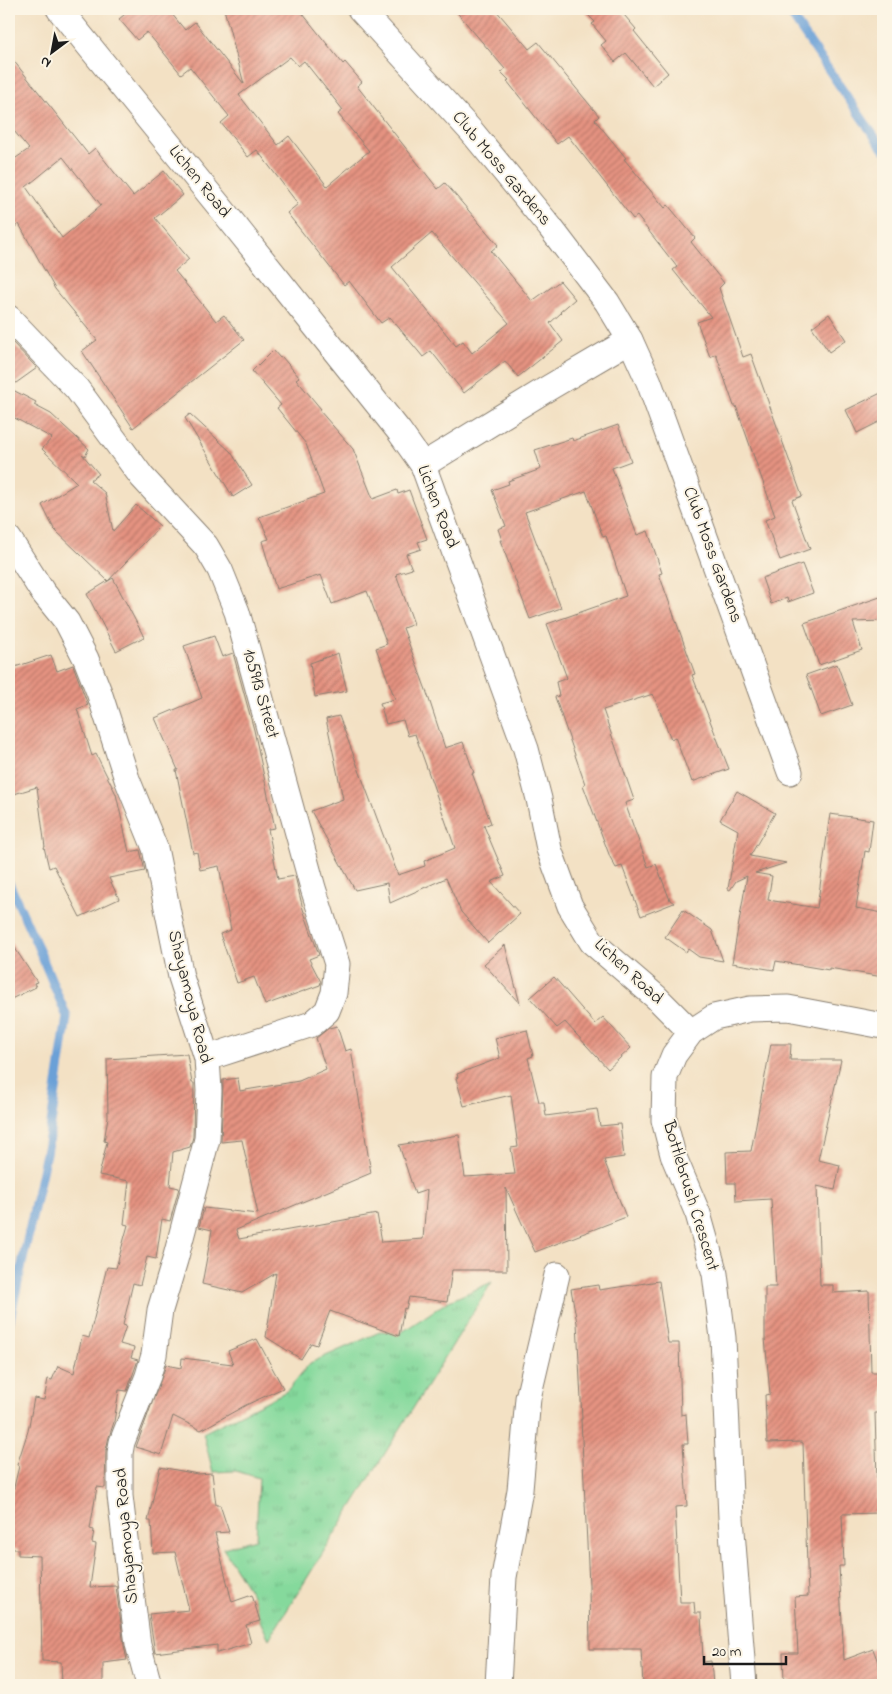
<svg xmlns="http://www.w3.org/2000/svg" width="892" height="1694" font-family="'Indie Flower',sans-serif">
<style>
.grass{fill:url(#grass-tufts);stroke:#507a5c}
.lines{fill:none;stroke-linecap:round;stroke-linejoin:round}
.stream{stroke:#6aa0d7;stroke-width:9}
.building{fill:url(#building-hatch);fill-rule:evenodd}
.street-casing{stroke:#887e70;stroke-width:27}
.street{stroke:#fff;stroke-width:25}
.labels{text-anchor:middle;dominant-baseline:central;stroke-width:4;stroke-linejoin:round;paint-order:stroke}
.street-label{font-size:18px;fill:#1c1c1c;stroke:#fcf5e5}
</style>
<defs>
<pattern id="grass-tufts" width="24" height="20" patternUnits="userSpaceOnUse" patternTransform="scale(1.25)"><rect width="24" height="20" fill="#85d99c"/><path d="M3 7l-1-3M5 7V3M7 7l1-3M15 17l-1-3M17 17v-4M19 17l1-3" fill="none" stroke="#72ba86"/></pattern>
<pattern id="building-hatch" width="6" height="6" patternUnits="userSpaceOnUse" patternTransform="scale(1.25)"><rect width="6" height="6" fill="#e59381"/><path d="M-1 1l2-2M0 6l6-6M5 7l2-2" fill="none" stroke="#b97769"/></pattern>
</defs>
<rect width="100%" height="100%" fill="#fcf5e5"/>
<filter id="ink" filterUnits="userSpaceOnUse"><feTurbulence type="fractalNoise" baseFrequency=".02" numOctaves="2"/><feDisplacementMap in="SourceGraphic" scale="10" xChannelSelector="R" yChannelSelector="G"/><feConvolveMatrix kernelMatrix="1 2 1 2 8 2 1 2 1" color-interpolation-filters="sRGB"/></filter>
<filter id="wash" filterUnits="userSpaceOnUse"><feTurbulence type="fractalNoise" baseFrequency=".0096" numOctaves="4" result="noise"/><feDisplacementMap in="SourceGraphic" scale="20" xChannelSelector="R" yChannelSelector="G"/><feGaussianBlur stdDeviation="1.12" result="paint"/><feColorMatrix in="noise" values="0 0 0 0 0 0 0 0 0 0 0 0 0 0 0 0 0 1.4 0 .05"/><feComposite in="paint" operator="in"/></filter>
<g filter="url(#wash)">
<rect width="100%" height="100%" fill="#f3e1c4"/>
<polygon class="grass" points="492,1282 269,1639 260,1621 252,1595 223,1548 256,1539 259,1478 236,1471 213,1472 203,1433 287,1391 310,1363 382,1331 399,1334 447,1302"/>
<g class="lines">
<g class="stream">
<polyline points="787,9 883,149"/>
<polyline points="9,883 37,945 67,1017 48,1144 9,1324"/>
</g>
</g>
<g id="blocks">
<g class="building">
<path d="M129 9H176L171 13 185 30 195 22 244 84 224 9H299L343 64 345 62 362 82 357 86 438 189 445 183 498 245 491 251 532 301 560 281 575 299 560 312 561 313 550 323 563 341 518 377 505 361 464 393 431 351 423 357 390 317 381 323 349 281 344 285 287 213 298 204 257 150 248 157 221 123 229 116 190 67 181 74 147 32 137 40 119 19 130 10ZM290 57 298 66 304 61 343 110 338 114 369 151 327 186 289 136 278 145 239 95ZM432 233 509 323 472 353 463 341 456 346 392 267Z"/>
<polygon points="454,9 495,9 529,49 538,42 599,116 595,120 626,158 624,159 665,208 668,205 695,238 691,242 724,283 719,288 743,357 751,354 802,496 792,500 810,549 780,560 765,520 775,516 736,406 734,406 716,354 710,357 697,322 711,317 673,270 677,267 637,216 633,219 568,136 557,144 507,81 509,80 501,72 505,69"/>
<polygon points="582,9 619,9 636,29 634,31 668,73 653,86 626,53 615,62 601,45 606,41 592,24 595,22"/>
<path d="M9 55 88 154 95 148 133 196 164 171 183 195 155 218 189 259 175 271 216 321 224 315 244 340 133 428 82 351 97 340 55 289 19 224 9 231V161L10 162 29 149 9 125ZM63 157 101 205 62 238 26 187Z"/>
<polygon points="829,314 846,340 829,352 812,327"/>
<polygon points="9,339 37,368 9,388 36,402 34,405 51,414 89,449 85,456 82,454 99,474 90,480 105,493 113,531 136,505 160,526 108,581 54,529 42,505 77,483 42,449 52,438 9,415"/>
<polygon points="273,350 280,358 282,357 299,377 296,379 321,409 319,410 353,449 373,499 397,490 398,494 409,490 420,520 427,539 418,542 421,549 406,554 412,569 396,574 414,624 403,628 426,690 445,748 463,742 474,773 472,773 491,823 484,826 505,876 491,882 520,914 488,943 461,912 446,878 390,903 387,883 355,890 311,811 343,799 326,719 339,716 398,875 425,866 424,861 455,848 415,734 408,736 403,720 386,724 380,703 395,699 376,648 387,644 367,591 332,604 321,575 276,589 262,541 269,539 259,517 324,494 306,444 277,408 281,405 252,371"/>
<polygon points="883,392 883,420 857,433 846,410"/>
<polygon points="190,414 231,452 252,485 233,497 185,418"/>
<polygon points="618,425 631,461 612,468 637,535 648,531 662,573 659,574 695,674 692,675 729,769 692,782 675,737 671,739 653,694 603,710 634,800 625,803 648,867 656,864 670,900 674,903 641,916 622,866 616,868 610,857 583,785 585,784 555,697 559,696 556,682 567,678 547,624 626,596 606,536 603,537 586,491 525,512 561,608 530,619 500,540 502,540 498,529 506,526 492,490 509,484 508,481 541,469 535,450 572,438 573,441"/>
<polygon points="802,564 813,593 788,602 787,598 771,604 762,578"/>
<polygon points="113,578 144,637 116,651 87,594"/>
<polygon points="883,596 883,621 853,622 862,650 819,665 804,623"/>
<polygon points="214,636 222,657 233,653 254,730 275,828 268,829 278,879 295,876 303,909 319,955 309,959 321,982 320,985 265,1005 254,977 237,983 220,934 231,930 219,866 200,870 197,852 193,853 176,770 178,770 155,718 202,698 184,646"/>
<polygon points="338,653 347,691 315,697 310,663"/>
<polygon points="51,655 57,671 73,665 88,705 77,709 92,756 96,754 116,794 129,852 140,850 145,871 109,878 119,899 80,917 54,866 49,868 44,847 45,847 37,787 14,794 9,776 9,669"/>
<polygon points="837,664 852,705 821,716 806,675"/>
<polygon points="737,791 775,813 750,856 786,863 755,873 772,876 768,900 817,908 830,814 873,820 869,852 865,851 856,908 883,913 883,977 829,968 829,970 776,961 774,970 732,963 747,876 736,881 730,890 728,889 738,830 720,820"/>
<polygon points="683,910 712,930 723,961 699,957 688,949 686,952 665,937"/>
<polygon points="9,939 37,982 34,983 36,987 9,1000"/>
<polygon points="505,945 520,1004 484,964"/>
<polygon points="554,977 595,1024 603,1017 631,1048 608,1069 565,1022 557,1028 530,998"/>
<polygon points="337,1026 345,1051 351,1049 371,1173 236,1230 239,1239 377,1214 382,1242 423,1239 427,1190 415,1194 399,1145 459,1135 465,1177 515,1174 511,1148 518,1147 511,1095 464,1106 456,1078 458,1077 457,1074 500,1058 495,1038 527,1030 533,1056 528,1058 539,1102 544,1102 546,1116 597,1109 600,1126 620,1124 624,1157 604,1160 626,1217 535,1252 506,1188 507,1270 452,1270 447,1302 409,1297 406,1309 404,1308 399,1336 330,1311 317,1345 311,1343 301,1359 266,1337 276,1273 242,1293 202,1284 212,1230 199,1227 204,1208 258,1214 242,1140 221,1142 223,1080 238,1078 240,1091 299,1081 326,1069 316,1038 329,1028"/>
<polygon points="771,1044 791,1044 790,1060 841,1060 818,1160 840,1165 835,1190 817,1186 820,1285 833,1285 833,1293 869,1291 871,1372 883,1372 883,1413 875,1413 878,1513 842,1514 844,1566 839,1566 844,1660 873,1649 883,1675 883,1685 791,1685 791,1681 784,1681 783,1653 798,1653 795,1597 808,1596 803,1443 801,1442 767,1443 765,1395 770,1394 765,1338 765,1287 776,1287 771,1199 736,1201 735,1183 727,1183 726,1152 751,1151"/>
<polygon points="187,1054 192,1083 194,1083 193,1137 190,1147 173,1152 170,1186 179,1188 170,1221 162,1219 156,1259 147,1257 140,1285 133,1283 123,1325 126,1326 120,1344 134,1348 131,1358 138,1360 127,1391 119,1390 114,1422 109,1437 106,1450 105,1488 97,1487 90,1529 94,1530 92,1543 96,1544 90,1587 116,1586 124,1646 127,1660 103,1663 103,1685 62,1685 61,1662 42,1661 40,1556 18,1555 18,1549 9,1549 9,1508 19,1466 17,1465 28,1431 34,1398 44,1400 48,1379 52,1380 58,1366 74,1373 82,1336 89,1338 107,1267 116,1268 128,1225 124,1224 129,1181 99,1175 107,1142 104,1141 108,1117 107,1059"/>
<polygon points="659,1281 668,1343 679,1343 681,1415 686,1414 688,1444 683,1444 687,1506 675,1507 680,1602 694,1602 695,1613 701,1613 703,1662 711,1661 713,1685 643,1685 641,1649 590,1649 589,1585 581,1419 582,1419 577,1323 571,1289 598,1285 599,1290"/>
<polygon points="257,1339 283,1388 246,1405 201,1430 173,1416 161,1455 136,1447 166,1365 181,1368 182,1358 233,1364 228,1351"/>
<polygon points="160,1467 198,1474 212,1473 216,1505 220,1505 229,1532 215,1533 232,1602 252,1595 260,1621 246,1625 251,1643 217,1653 217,1645 155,1653 149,1614 189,1610 175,1552 153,1553 151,1521 148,1521"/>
</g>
</g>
</g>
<g filter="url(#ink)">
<use href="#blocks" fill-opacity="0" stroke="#887e70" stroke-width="1"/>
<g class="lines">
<defs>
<g id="street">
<polyline points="59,9 224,212 399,431 423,465 526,749 539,799 549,849 570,906 592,942 656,997 691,1032"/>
<polyline points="360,9 472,132 550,227 607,302 630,340 649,382 790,772"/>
<polyline points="9,318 77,389 142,477 206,546 220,570 237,612 313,888 337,964 334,993 327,1011 312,1024 207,1058"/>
<polyline points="423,465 545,390 630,340"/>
<polyline points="9,539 42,591 67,622 86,659 99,692 127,779 155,848 181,977 207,1058 209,1091 207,1139 175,1260 160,1310 154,1355 148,1376 122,1442 120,1453 120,1496 132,1598 138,1644 149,1685"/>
<polyline points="498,1685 504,1577 520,1490 528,1398 557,1275"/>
<polyline points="744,1685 731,1518 723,1338 715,1274 698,1214 673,1155 664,1120 665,1077 674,1055 691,1032 714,1017 750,1009 788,1008 883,1026"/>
</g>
</defs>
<use href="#street" class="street-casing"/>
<use href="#street" class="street"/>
</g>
</g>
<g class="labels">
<g class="street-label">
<text transform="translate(501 169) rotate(50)">Club Moss Gardens</text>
<text transform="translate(199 182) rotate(51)">Lichen Road</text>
<text transform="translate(437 507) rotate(69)">Lichen Road</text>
<text transform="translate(712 555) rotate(70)">Club Moss Gardens</text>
<text transform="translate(260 694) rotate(74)">105913 Street</text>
<text transform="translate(628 972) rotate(43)">Lichen Road</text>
<text transform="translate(189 997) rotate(76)">Shayamoya Road</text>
<text transform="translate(690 1196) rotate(73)">Bottlebrush Crescent</text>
<text transform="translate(127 1536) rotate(-95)">Shayamoya Road</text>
</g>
</g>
<rect width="892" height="1694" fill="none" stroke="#fcf5e5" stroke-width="30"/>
<g transform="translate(52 52) rotate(212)" stroke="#fcf5e5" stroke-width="4" paint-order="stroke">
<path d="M0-4L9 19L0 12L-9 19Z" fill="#1c1c1c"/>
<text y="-8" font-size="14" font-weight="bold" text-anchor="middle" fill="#1c1c1c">N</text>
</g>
<path d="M704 1656v8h82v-8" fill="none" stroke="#1c1c1c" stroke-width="2.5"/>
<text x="712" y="1656" font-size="15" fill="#1c1c1c" stroke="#fcf5e5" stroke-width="4" paint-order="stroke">20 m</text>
</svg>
